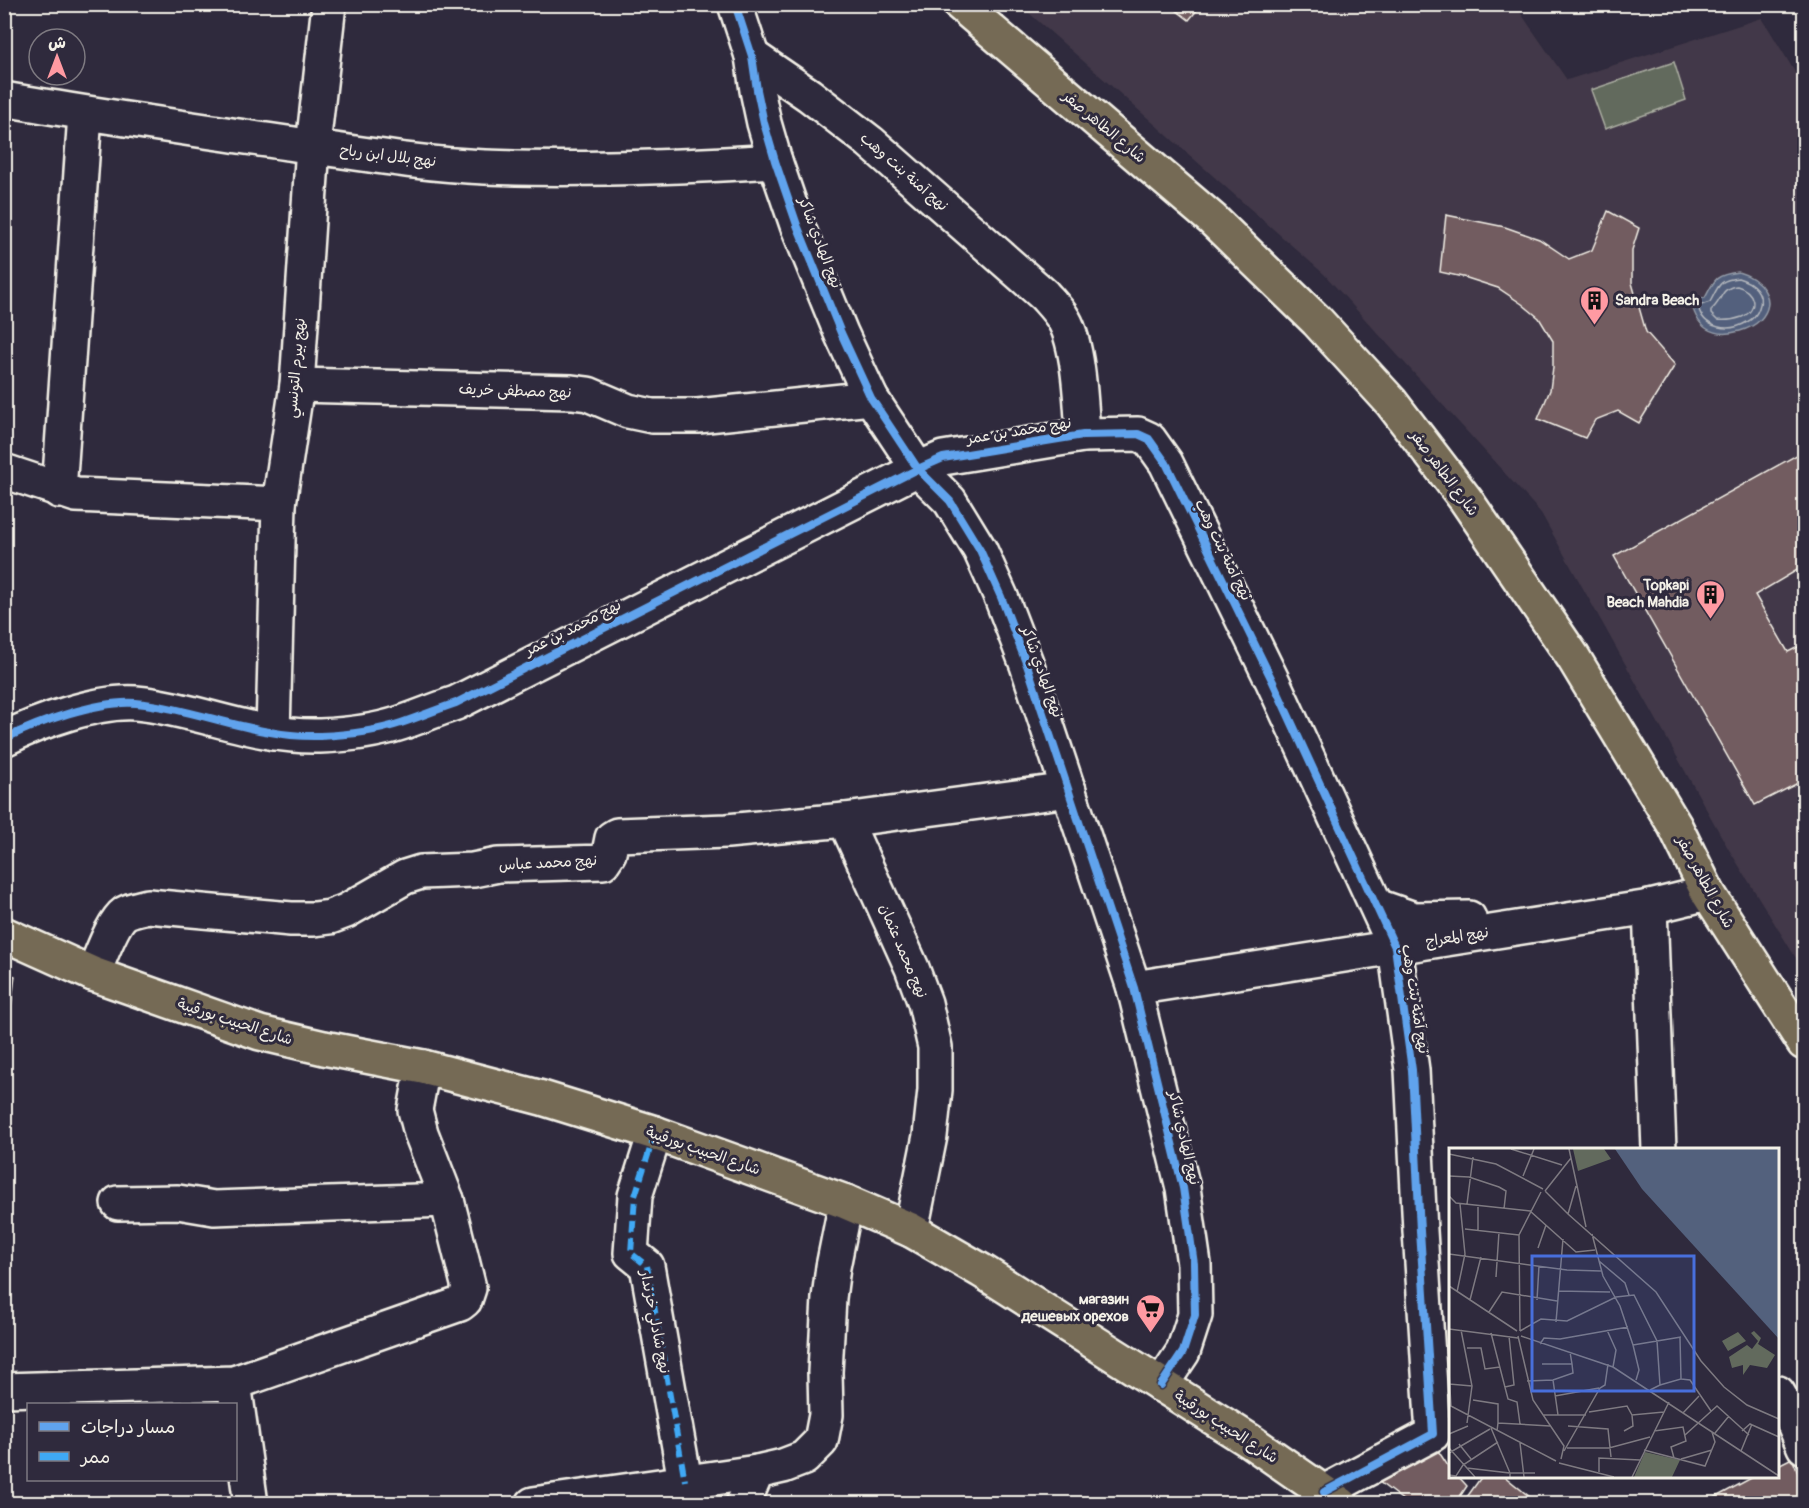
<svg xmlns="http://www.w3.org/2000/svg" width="1809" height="1508" font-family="Pangolin,'Playpen Sans Arabic',sans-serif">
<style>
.built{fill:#433948}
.green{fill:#626a5d;stroke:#abaea2;stroke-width:1.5}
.water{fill:#53617d;stroke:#939ba8;stroke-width:1.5}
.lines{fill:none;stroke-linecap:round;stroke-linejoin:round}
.shore{stroke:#b4b7bd;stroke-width:1.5}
.building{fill:#725b60;stroke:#f4f1e8;stroke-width:1.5}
.minor-casing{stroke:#f4f1e8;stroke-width:38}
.major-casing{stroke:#f4f1e8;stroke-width:38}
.minor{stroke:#2f2a3d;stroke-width:33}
.major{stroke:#756a55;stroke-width:33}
.quiet{stroke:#3fa9f5;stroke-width:6;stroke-dasharray:12 6;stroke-linecap:butt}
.cycleway-casing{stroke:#2f2a3d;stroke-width:11}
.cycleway{stroke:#60a3ed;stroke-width:8}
.labels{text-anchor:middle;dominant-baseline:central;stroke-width:6;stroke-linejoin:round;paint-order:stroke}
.street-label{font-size:15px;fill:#f4f1e8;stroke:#2f2a3d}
.poi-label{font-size:15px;font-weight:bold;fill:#f4f1e8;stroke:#2f2a3d;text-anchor:end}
.inset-road{fill:none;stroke:#7e7a81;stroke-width:1.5}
.view{fill:#486fdb;fill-opacity:0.15;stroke:#486fdb;stroke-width:3}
.inset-edge{fill:none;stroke:#f4f1e8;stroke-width:3}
</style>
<rect width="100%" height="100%" fill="#2f2a3d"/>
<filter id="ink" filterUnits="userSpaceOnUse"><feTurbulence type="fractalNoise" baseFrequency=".0167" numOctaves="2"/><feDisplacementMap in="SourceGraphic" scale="12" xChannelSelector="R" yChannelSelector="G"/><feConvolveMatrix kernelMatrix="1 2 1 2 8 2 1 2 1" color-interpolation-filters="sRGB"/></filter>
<g filter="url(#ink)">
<polygon class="built" points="1020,5 1515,5 1567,80 1762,18 1804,87 1804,971 1728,848 1541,513 1324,274"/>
<polygon class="green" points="1674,62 1686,100 1605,129 1591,90"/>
<path class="water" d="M1738 272C1760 278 1779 299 1760 320 1754 326 1747 329 1740 331 1712 339 1695 327 1691 299L1705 298C1715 278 1716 275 1738 272Z"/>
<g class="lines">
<g class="shore">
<path d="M1738 278C1752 282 1765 292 1759 308 1757 314 1753 319 1747 322 1729 333 1703 329 1698 306L1710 302C1719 286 1718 280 1738 278Z"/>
<path d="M1737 286C1754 290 1760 309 1742 317 1734 320 1726 321 1717 320L1711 314V310C1723 301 1719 288 1737 286Z"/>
</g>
</g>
<g class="building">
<polygon points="1168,4 1202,4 1189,20"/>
<polygon points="1608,211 1639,228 1632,250 1632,283 1646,332 1675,365 1639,423 1618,411 1595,420 1585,438 1538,419 1550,390 1553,367 1553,341 1539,318 1522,304 1498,288 1467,278 1440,272 1446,215 1505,227 1539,239 1569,259 1592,250"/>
<polygon points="1804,451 1804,566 1755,595 1788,652 1804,644 1804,780 1755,805 1614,556"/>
<polygon points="4,972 15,976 9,1025 4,1027"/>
<polygon points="1431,1440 1450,1469 1450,1476 1458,1476 1467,1486 1455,1504 1408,1504 1374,1478"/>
<polygon points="1792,1458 1804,1488 1804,1496 1795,1504 1703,1504 1755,1476 1778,1476 1778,1465"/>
<polygon points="1482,1476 1504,1476 1536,1502 1462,1504"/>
</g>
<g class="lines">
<defs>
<g id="minor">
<polyline points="735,4 752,56 757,90 764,123 775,161 797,225 841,333 871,398 918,469 950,501 980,550 1001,597 1027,665 1134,988 1183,1188 1194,1264 1195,1315 1183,1352 1161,1385"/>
<path d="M752 56 809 95 870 142 1044 295C1051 303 1059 311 1064 320 1079 346 1081 404 1083 435"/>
<path d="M4 99C98 116 193 129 287 143 352 152 418 164 485 167 581 171 678 167 775 161"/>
<polyline points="297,385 572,392 588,394 628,411 652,416 698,416 871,398"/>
<polyline points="4,471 76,495 279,504"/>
<polyline points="59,491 85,114"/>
<polyline points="273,733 279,504 297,385 313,146 329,4"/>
<path d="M4 739C38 722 98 700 136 703 198 709 256 738 320 736 344 735 377 731 401 723 419 717 438 709 456 703L918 469 943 458 1083 435 1138 434 1149 439 1166 463 1273 682 1395 947 1412 1070 1420 1231 1433 1434 1324 1492"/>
<polyline points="845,820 912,968 925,1003 935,1047 935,1090 930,1136 911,1230"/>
<polyline points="1377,906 1414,919 1469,918"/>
<polyline points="1650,907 1659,1150"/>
<path d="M93 974C100 959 112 922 125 913 132 909 140 908 148 906L291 919H314L330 917 346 911 405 877 421 872 473 870 498 865 603 862 609 853 612 838 617 835 727 831 845 820 1069 790"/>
<polyline points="1134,988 1650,907 1708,893"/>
<polyline points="655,1133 635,1196 631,1253 647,1266 685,1481"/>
<polyline points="118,1203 178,1202 214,1208 447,1200 421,1133 415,1110 423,1067"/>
<polyline points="234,1383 251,1504"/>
<polyline points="4,1390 234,1383 460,1304 465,1300 469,1288 447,1200"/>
<polyline points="1778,1393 1788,1410 1804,1447"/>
<polyline points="533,1504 757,1472"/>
<polyline points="743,1504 757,1472 783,1466 804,1458 821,1441 826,1415 825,1372 829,1298 833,1267 846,1202"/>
</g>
<g id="major">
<polyline points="960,4 1212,219 1317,321 1391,402 1466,500 1573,657 1675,826 1708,893 1804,1043"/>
<polyline points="4,934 93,974 260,1033 324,1048 423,1067 542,1098 655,1133 846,1202 911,1230 982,1271 1250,1441 1341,1504"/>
</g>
</defs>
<use href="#minor" class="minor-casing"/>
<use href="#major" class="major-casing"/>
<use href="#minor" class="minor"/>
<use href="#major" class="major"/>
<g class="quiet">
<polyline points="655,1133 635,1196 631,1253 647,1266 685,1481"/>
<polyline points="537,1503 537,1504"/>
</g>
<defs>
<g id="cycleway">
<polyline points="735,4 752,56 757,90 764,123 775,161 797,225 841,333 871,398 918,469 950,501 980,550 1001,597 1027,665 1134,988 1183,1188 1194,1264 1195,1315 1183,1352 1161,1385"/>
<path d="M4 739C38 722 98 700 136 703 198 709 256 738 320 736 344 735 377 731 401 723 419 717 438 709 456 703L918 469 943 458 1083 435 1138 434 1149 439 1166 463 1273 682 1395 947 1412 1070 1420 1231 1433 1434 1324 1492"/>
</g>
</defs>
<use href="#cycleway" class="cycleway-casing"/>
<use href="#cycleway" class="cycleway"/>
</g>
</g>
<defs>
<symbol id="building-pin" viewBox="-11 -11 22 30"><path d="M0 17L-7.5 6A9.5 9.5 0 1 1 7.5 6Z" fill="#ff9aa2" stroke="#2f2a3d"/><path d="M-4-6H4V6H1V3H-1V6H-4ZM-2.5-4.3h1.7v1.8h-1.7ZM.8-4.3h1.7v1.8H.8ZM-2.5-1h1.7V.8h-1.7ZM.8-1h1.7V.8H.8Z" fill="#111"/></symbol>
<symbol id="supermarket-pin" viewBox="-11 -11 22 30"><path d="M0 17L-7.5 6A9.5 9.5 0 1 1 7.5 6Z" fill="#ff9aa2" stroke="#2f2a3d"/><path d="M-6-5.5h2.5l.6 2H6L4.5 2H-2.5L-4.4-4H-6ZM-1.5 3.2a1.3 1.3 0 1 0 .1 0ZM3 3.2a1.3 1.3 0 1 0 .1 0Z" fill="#111"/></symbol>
</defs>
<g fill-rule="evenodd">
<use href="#building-pin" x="1578" y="284" width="33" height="45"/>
<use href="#building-pin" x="1694" y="578" width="33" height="45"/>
<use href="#supermarket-pin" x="1134" y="1292" width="33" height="45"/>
</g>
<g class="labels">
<g class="street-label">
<text transform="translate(1104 127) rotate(40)">شارع الطاهر صفر</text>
<text transform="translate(388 156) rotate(7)">نهج بلال ابن رباح</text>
<text transform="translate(904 172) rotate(41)">نهج آمنة بنت وهب</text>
<text transform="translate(820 243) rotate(69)">نهج الهادي شاكر</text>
<text transform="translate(296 368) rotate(-85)">نهج بيرم التونسي</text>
<text transform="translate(515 391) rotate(2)">نهج مصطفى خريف</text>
<text transform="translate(1019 431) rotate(-9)">نهج محمد بن عمر</text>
<text transform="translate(1444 473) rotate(53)">شارع الطاهر صفر</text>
<text transform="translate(1223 550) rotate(64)">نهج آمنة بنت وهب</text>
<text transform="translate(573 628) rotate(-27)">نهج محمد بن عمر</text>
<text transform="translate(1042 672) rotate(70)">نهج الهادي شاكر</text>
<text transform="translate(548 863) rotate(-3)">نهج محمد عباس</text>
<text transform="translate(1705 882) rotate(61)">شارع الطاهر صفر</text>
<text transform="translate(1457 937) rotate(-9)">نهج المعراج</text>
<text transform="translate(903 951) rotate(67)">نهج محمد عثمان</text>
<text transform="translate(1415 999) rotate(81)">نهج آمنة بنت وهب</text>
<text transform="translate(235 1022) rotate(18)">شارع الحبيب بورقيبة</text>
<text transform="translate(1184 1138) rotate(77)">نهج الهادي شاكر</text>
<text transform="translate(703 1151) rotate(19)">شارع الحبيب بورقيبة</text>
<text transform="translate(655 1322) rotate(79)">نهج شادلي خزندار</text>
<text transform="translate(1226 1427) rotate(33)">شارع الحبيب بورقيبة</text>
</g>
<g class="poi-label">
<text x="1615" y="300" text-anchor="start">Sandra Beach</text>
<text x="1689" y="585">Topkapi<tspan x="1689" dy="17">Beach Mahdia</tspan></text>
<text x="1129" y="1299">магазин<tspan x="1129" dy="17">дешевых орехов</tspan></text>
</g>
</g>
<g transform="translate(1449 1148)">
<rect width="330" height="330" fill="#2f2a3d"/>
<path d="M124 1H155L162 11 129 23ZM305 183 312 190 309 196 326 207 318 220 301 217 294 227V217L283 220 280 209 298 197 303 201 309 193 302 185ZM289 184 297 193 279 203 273 193ZM196 304 231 312 223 329H185Z" fill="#626a5d"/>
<path d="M166 1H330V191L193 41Z" fill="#53617d"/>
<path class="inset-road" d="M62 1 113 17M120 1 137 79M0 6 47 16 94 41M0 28 20 29 50 39 57 43 55 61M74 28 85 1M127 38 119 66 207 144 252 213 275 239 298 257 330 271M96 43 122 10M96 43 119 66M0 48 7 55 81 63 127 104 146 102M18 56 24 9M16 81 70 87M29 82V57M143 86 154 128 171 158 184 197 190 222 187 232M89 100 97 77M0 106 118 122 152 123M150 113 176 135 180 147M47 129 50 84M0 138 68 183M109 143 161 144M8 144 16 106 11 56M21 152 32 109M88 152 90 118M40 164 53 144 108 153M107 174 114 91M0 181 69 190M12 182 23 238 18 275M158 182 167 202 164 219M71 183 92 171 118 173 167 149 185 147 208 193 211 237 201 242M71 183 70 87 92 44M42 185 59 251 68 254 71 276M69 188 84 252 115 298 112 311M72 188 164 219 330 328M91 196 95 190 111 191 179 179M184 197 232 189M18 200H32L36 221 51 219M93 216H123L121 204M0 224 2 258M232 231 241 232 262 263M78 233 104 232 124 225 123 216M0 236 23 238M211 237 232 231 231 190M56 239 65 237 60 188M106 248 150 240M24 252 49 256V275M0 257 107 313M140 264 178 258 183 267 215 264M234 265 250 248M94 267H109L104 232M109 267H137M119 278 159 281 162 309M48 283 49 275 101 278M175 283 184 278 183 267M205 283 234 279 237 293 222 299 225 310M293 283 301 276 330 289M266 285 280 268M0 286 19 278M236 287 268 258 300 287M71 295 75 329M10 296 22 311M0 300 26 329M118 300H160L201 289M195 302 256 318 266 294 263 284M115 303 151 240 156 237 159 216M292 303 303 276M0 305 41 281M232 311 263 302M110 315 165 329M18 320 61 325 42 280M150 324V310L191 312M0 327 7 328 14 317 49 294M61 329V325H86M183 329 220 254"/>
<path class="view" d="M83 108H245V243H83Z"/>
<rect width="330" height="330" class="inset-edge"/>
</g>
<rect width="1809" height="1508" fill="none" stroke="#2f2a3d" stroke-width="24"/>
<rect x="12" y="12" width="1785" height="1484" fill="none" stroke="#f4f1e8" stroke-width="2" filter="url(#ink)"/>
<rect x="27" y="1403" width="210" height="78" fill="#2f2a3d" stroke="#7e7a81" stroke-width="1.5"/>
<rect x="39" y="1422" width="30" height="9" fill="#60a3ed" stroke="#7e7a81" stroke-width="1.5"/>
<text x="81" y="1433" font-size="18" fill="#f4f1e8">مسار دراجات</text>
<rect x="39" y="1452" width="30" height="9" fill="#3fa9f5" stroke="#7e7a81" stroke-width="1.5"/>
<text x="81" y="1463" font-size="18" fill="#f4f1e8">ممر</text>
<g transform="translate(57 57)"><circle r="28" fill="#2f2a3d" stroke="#7e7a81" stroke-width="1.5"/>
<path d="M0-4.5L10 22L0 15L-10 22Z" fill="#ff9aa2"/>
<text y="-9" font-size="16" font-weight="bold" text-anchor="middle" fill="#f4f1e8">ش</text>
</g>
</svg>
